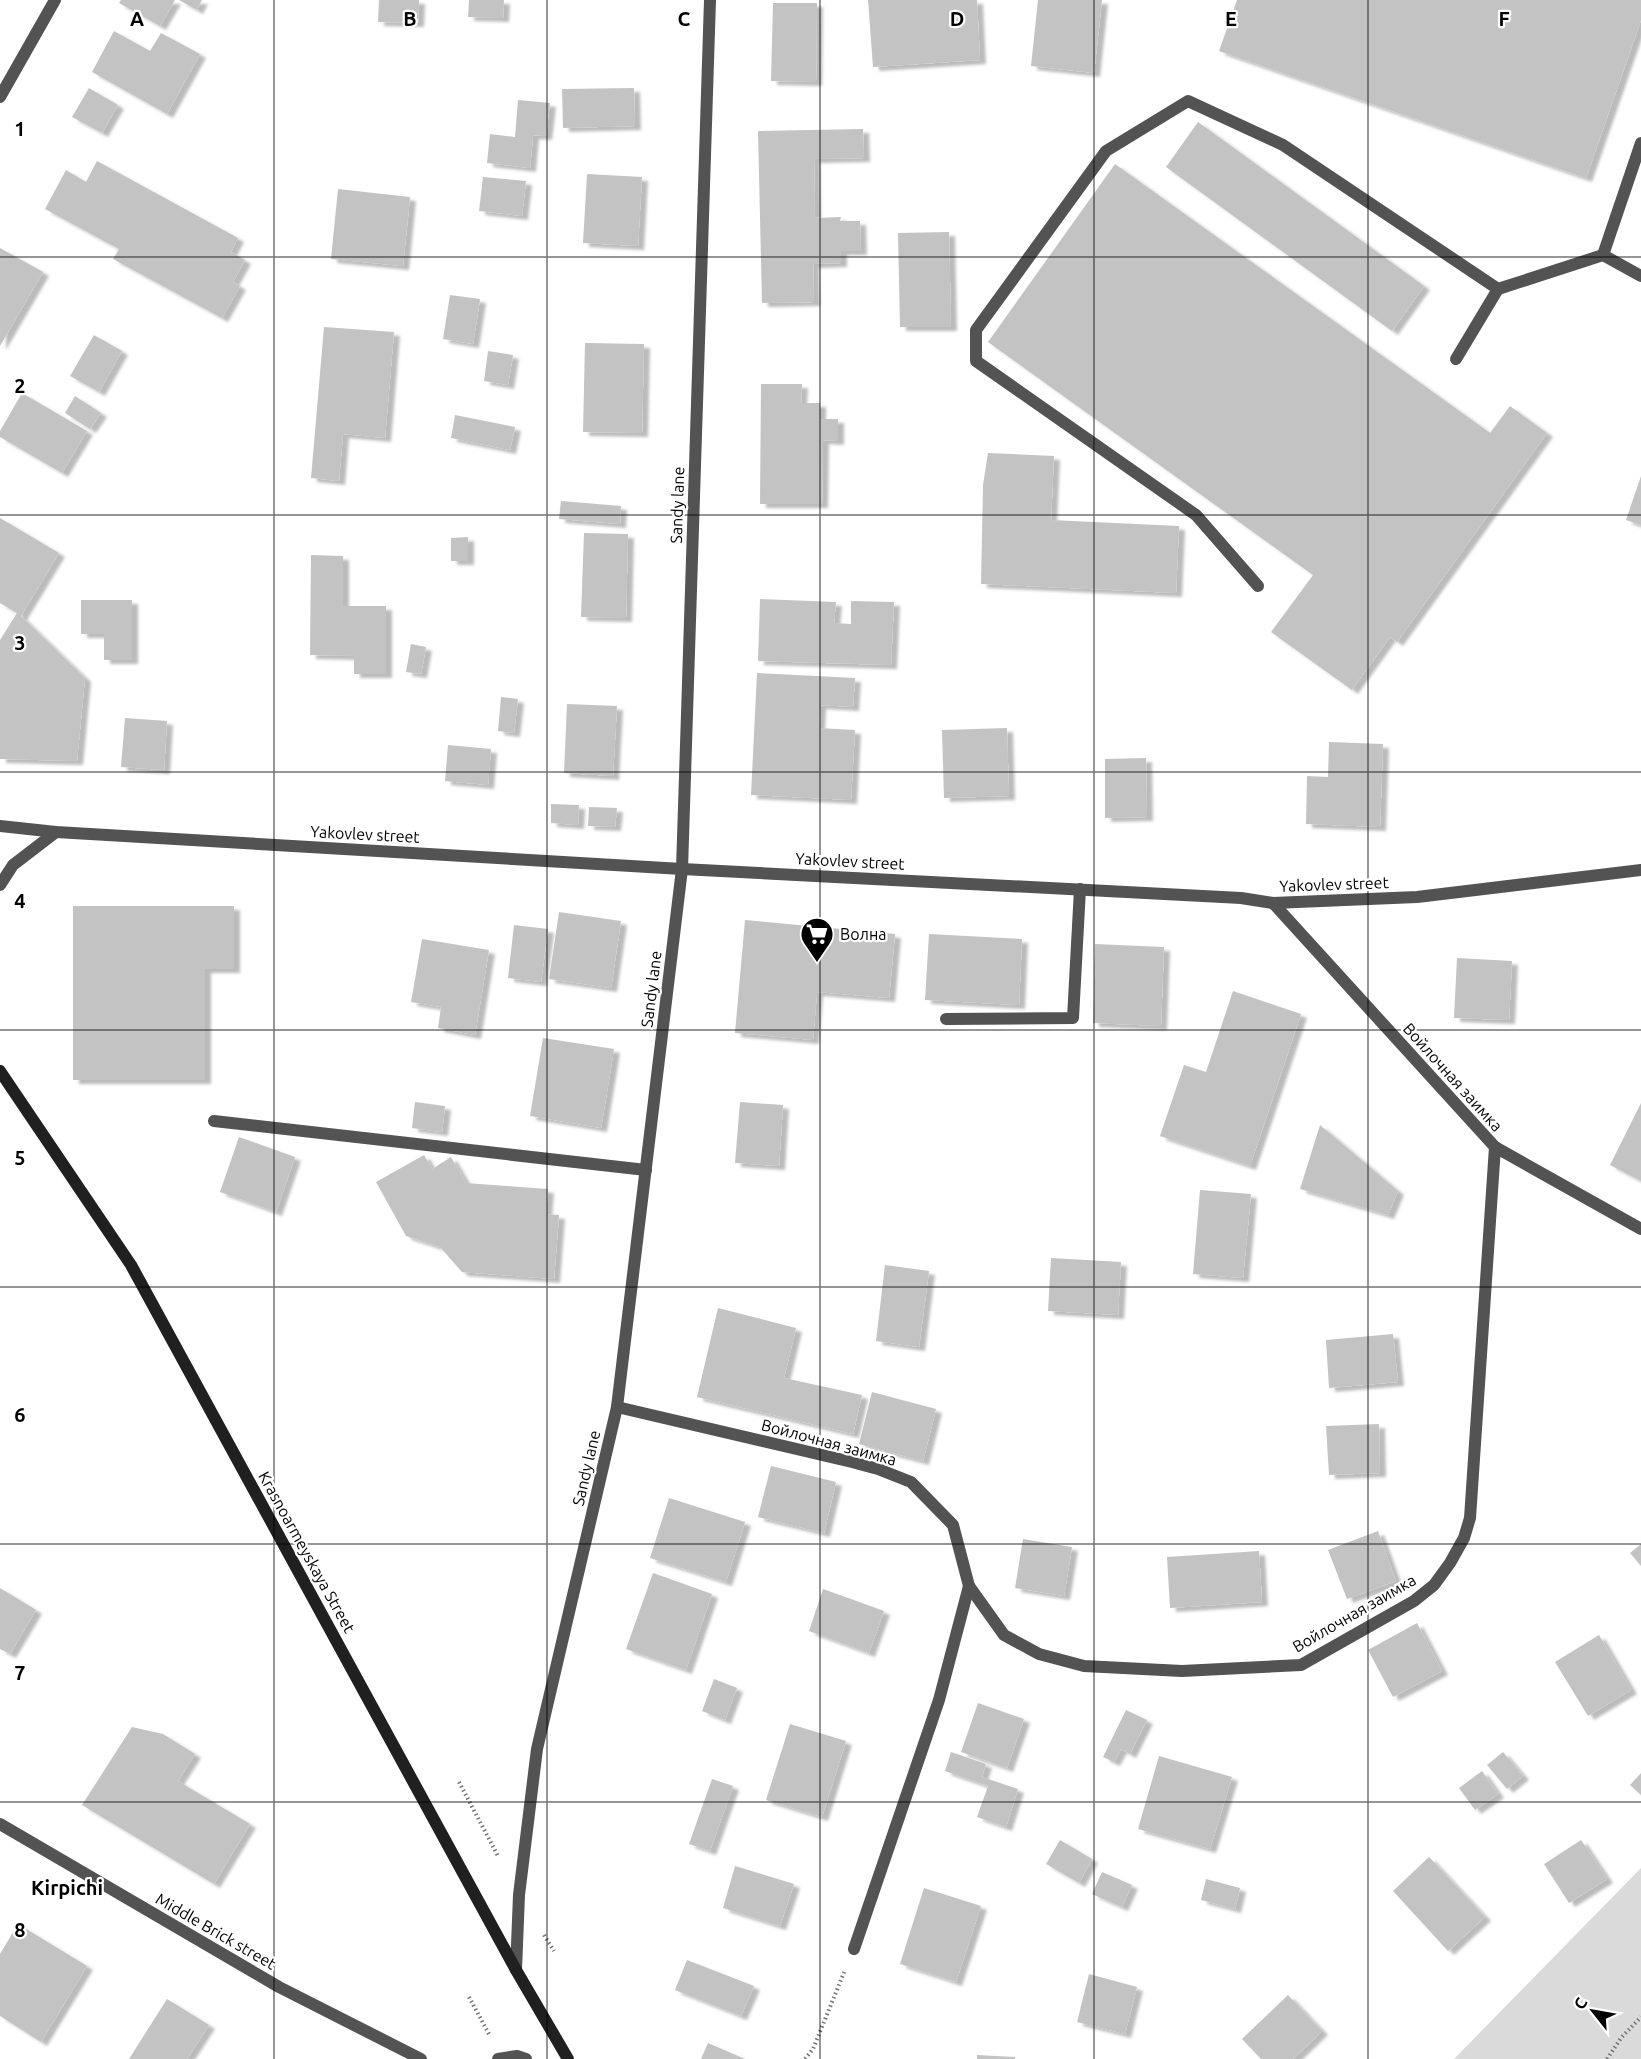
<svg xmlns="http://www.w3.org/2000/svg" width="1641" height="2059" font-family="Ubuntu,sans-serif">
<style>
.green{fill:#dadada}
.building{fill:#c3c3c3;filter:url(#shadow)}
.lines{fill:none;stroke-linecap:round;stroke-linejoin:round}
.path{stroke:#757575;stroke-width:4;stroke-dasharray:1.5 3;stroke-linecap:butt}
.service{stroke:#535353;stroke-width:12}
.minor{stroke:#535353;stroke-width:12}
.secondary{stroke:#202020;stroke-width:12}
.grid{fill:none;stroke:#000;stroke-width:1.5;stroke-opacity:0.55}
.labels{text-anchor:middle;dominant-baseline:central;stroke-width:4.5;stroke-linejoin:round;paint-order:stroke}
.street-label{font-size:16px;fill:#000;stroke:#fff}
.poi-label{font-size:16px;fill:#000;stroke:#fff;text-anchor:start}
.quarter-label{font-size:20px;font-weight:bold;fill:#000;stroke:#fff}
.grid-label{font-size:20px;text-anchor:middle;font-weight:bold;fill:#000;stroke:#fff;stroke-width:4.5;stroke-linejoin:round;paint-order:stroke}
</style>
<defs>
<filter id="shadow"><feDropShadow dx="6" dy="4" stdDeviation="1.5" flood-color="#0004"/></filter>
</defs>
<rect width="100%" height="100%" fill="#fff"/>
<polygon class="green" points="1641,1868 1641,2059 1454,2059"/>
<g class="building">
<polygon points="121,0 175,0 160,26 119,3"/>
<polygon points="179,0 202,0 197,10"/>
<polygon points="379,0 419,0 418,23 378,22"/>
<polygon points="469,0 504,0 503,18 468,17"/>
<polygon points="868,0 977,0 980,60 873,67"/>
<polygon points="1038,0 1102,0 1094,73 1031,66"/>
<polygon points="1237,0 1641,0 1641,20 1586,178 1219,51"/>
<polygon points="773,3 817,3 816,82 771,81"/>
<polygon points="114,31 150,51 161,33 200,54 167,114 92,72"/>
<polygon points="89,88 118,105 102,133 72,117"/>
<polygon points="634,88 635,126 563,128 562,89"/>
<polygon points="518,100 550,103 546,136 533,135 530,168 487,163 490,134 515,137"/>
<polygon points="1198,122 1424,286 1392,331 1166,167"/>
<polygon points="863,129 864,158 814,159 815,218 841,217 840,221 860,221 861,251 841,251 841,263 813,264 814,302 762,303 758,131"/>
<polygon points="97,161 238,238 231,252 245,260 233,282 240,286 222,318 113,259 119,249 45,209 66,170 86,182"/>
<polygon points="1115,164 1490,433 1510,406 1547,433 1397,642 1390,637 1352,690 1271,632 1313,575 988,342"/>
<polygon points="587,174 642,177 638,246 583,243"/>
<polygon points="483,177 526,181 522,216 479,211"/>
<polygon points="338,189 410,197 403,266 331,259"/>
<polygon points="949,232 951,327 900,327 898,233"/>
<polygon points="0,248 43,272 0,346"/>
<polygon points="450,295 480,299 473,344 443,339"/>
<polygon points="324,327 394,332 385,438 343,434 339,481 311,478"/>
<polygon points="94,335 122,351 99,392 70,376"/>
<polygon points="585,343 644,344 642,433 583,432"/>
<polygon points="488,351 513,355 508,385 484,381"/>
<polygon points="761,384 802,384 801,403 820,403 820,419 838,419 838,441 823,440 822,504 760,504"/>
<polygon points="22,393 87,431 62,473 0,437 0,431"/>
<polygon points="75,396 101,413 90,429 65,413"/>
<polygon points="455,415 515,427 510,450 451,438"/>
<polygon points="988,453 1054,456 1051,520 1179,526 1176,593 981,584 983,485"/>
<polygon points="1641,476 1641,525 1626,520"/>
<polygon points="561,501 621,506 620,524 559,519"/>
<polygon points="0,518 59,553 21,616 85,678 77,761 0,759 0,640 17,613 0,603"/>
<polygon points="584,533 628,534 626,618 581,617"/>
<polygon points="468,537 468,561 451,561 451,538"/>
<polygon points="311,555 343,556 343,606 386,606 386,674 354,674 354,656 310,655"/>
<polygon points="760,599 836,602 834,623 851,624 851,601 894,602 891,665 758,661"/>
<polygon points="81,600 132,600 132,660 104,660 104,634 81,634"/>
<polygon points="411,644 426,647 421,674 406,672"/>
<polygon points="757,673 855,678 853,707 820,705 819,728 855,730 851,800 751,795"/>
<polygon points="501,697 518,699 514,733 498,731"/>
<polygon points="567,704 617,706 613,776 564,773"/>
<polygon points="125,718 167,721 164,770 121,767"/>
<polygon points="1007,728 1009,796 944,798 942,730"/>
<polygon points="1329,742 1383,744 1380,827 1306,824 1307,776 1328,777"/>
<polygon points="448,745 491,749 488,785 445,781"/>
<polygon points="1146,758 1147,817 1105,818 1105,759"/>
<polygon points="551,804 579,805 578,825 551,823"/>
<polygon points="589,807 617,808 615,827 588,826"/>
<polygon points="73,906 234,906 234,969 205,969 205,1080 73,1080"/>
<polygon points="559,912 621,921 611,988 549,979"/>
<polygon points="745,920 895,934 889,998 817,992 813,1040 735,1033"/>
<polygon points="514,925 548,929 541,982 508,978"/>
<polygon points="929,934 1022,939 1019,1005 925,1000"/>
<polygon points="422,939 489,950 475,1035 438,1028 441,1007 411,1002"/>
<polygon points="1095,944 1164,947 1161,1026 1093,1023"/>
<polygon points="1457,958 1512,961 1509,1020 1454,1018"/>
<polygon points="1233,991 1301,1014 1250,1166 1160,1136 1184,1065 1206,1072"/>
<polygon points="543,1038 614,1049 601,1128 530,1116"/>
<polygon points="415,1102 445,1106 442,1132 412,1128"/>
<polygon points="740,1102 783,1105 779,1166 735,1163"/>
<polygon points="1641,1103 1641,1181 1610,1165"/>
<polygon points="1320,1125 1398,1191 1388,1215 1300,1189"/>
<polygon points="239,1137 295,1157 276,1212 220,1192"/>
<polygon points="424,1155 432,1169 451,1157 466,1183 548,1189 546,1214 559,1215 554,1279 462,1272 440,1247 406,1236 376,1182"/>
<polygon points="1200,1190 1251,1194 1243,1278 1193,1274"/>
<polygon points="1051,1258 1121,1262 1118,1315 1048,1311"/>
<polygon points="885,1265 929,1271 919,1347 876,1341"/>
<polygon points="718,1308 796,1328 784,1378 862,1395 853,1434 697,1397"/>
<polygon points="1393,1334 1398,1382 1329,1388 1326,1340"/>
<polygon points="872,1392 936,1409 923,1461 859,1444"/>
<polygon points="1379,1424 1380,1473 1329,1475 1326,1426"/>
<polygon points="771,1466 836,1482 824,1533 758,1517"/>
<polygon points="669,1498 745,1522 726,1582 650,1558"/>
<polygon points="1378,1531 1396,1581 1347,1599 1328,1550"/>
<polygon points="1023,1539 1072,1547 1064,1596 1015,1588"/>
<polygon points="1641,1544 1641,1566 1630,1553"/>
<polygon points="1259,1551 1262,1602 1170,1608 1167,1557"/>
<polygon points="653,1573 712,1594 686,1670 626,1649"/>
<polygon points="0,1588 36,1610 10,1654 0,1649"/>
<polygon points="823,1589 884,1611 869,1653 809,1631"/>
<polygon points="1417,1623 1442,1671 1393,1697 1368,1650"/>
<polygon points="1599,1635 1631,1690 1588,1716 1555,1662"/>
<polygon points="714,1679 737,1688 725,1720 702,1711"/>
<polygon points="978,1703 1024,1719 1007,1768 961,1752"/>
<polygon points="1126,1710 1147,1720 1130,1754 1121,1749 1114,1762 1103,1757"/>
<polygon points="790,1724 846,1741 822,1817 766,1800"/>
<polygon points="132,1727 163,1734 195,1754 178,1781 250,1824 214,1884 82,1805"/>
<polygon points="951,1752 986,1764 982,1777 1018,1789 1006,1827 977,1817 988,1786 945,1771"/>
<polygon points="1503,1752 1523,1776 1507,1789 1487,1765"/>
<polygon points="1159,1756 1232,1777 1210,1849 1138,1829"/>
<polygon points="1482,1771 1498,1794 1475,1810 1459,1788"/>
<polygon points="1641,1773 1641,1795 1630,1785"/>
<polygon points="712,1779 733,1786 710,1851 689,1844"/>
<polygon points="1060,1840 1092,1859 1079,1883 1046,1864"/>
<polygon points="1581,1840 1607,1879 1569,1903 1544,1864"/>
<polygon points="1429,1857 1485,1917 1448,1951 1393,1891"/>
<polygon points="735,1866 794,1884 780,1926 723,1908"/>
<polygon points="1102,1872 1132,1885 1122,1907 1092,1894"/>
<polygon points="1206,1879 1240,1888 1235,1909 1201,1900"/>
<polygon points="924,1888 981,1906 956,1982 900,1964"/>
<polygon points="18,1924 87,1966 41,2042 0,2016 0,1954"/>
<polygon points="687,1960 754,1986 741,2016 675,1990"/>
<polygon points="1089,1974 1137,1987 1125,2034 1077,2022"/>
<polygon points="1288,1995 1322,2031 1293,2059 1261,2059 1242,2039"/>
<polygon points="167,1999 209,2025 187,2059 129,2059"/>
<polygon points="708,2043 745,2059 701,2059"/>
<polygon points="977,2055 1015,2057 1015,2059 977,2059"/>
</g>
<g class="lines">
<g class="path">
<polyline points="459,1782 498,1856"/>
<polyline points="544,1935 554,1951"/>
<polyline points="469,1997 490,2036"/>
<polyline points="805,2059 813,2049 845,1970"/>
<polyline points="1607,2059 1621,2038 1641,2017"/>
</g>
<g class="service">
<polyline points="1603,255 1641,143"/>
<polyline points="1456,359 1498,289"/>
<polyline points="1258,586 1196,515 976,361 976,330 1106,151 1188,101 1283,145 1498,289 1603,255 1641,276"/>
<polyline points="946,1019 1073,1018 1080,889"/>
<polyline points="214,1121 646,1170"/>
<polyline points="854,1949 939,1700 969,1586"/>
</g>
<g class="minor">
<polyline points="0,97 55,0"/>
<polyline points="0,826 56,832 682,869 1241,898 1273,903 1417,897 1641,870"/>
<polyline points="0,885 13,865 56,832"/>
<polyline points="1495,1147 1641,1229"/>
<polyline points="617,1407 852,1462 878,1469 911,1482 953,1525 969,1586 1004,1635 1039,1654 1084,1666 1182,1671 1301,1665 1414,1601 1434,1585 1450,1563 1464,1538 1470,1518 1495,1147 1273,903"/>
<polyline points="0,1824 279,1987 421,2059"/>
<polyline points="516,1970 519,1895 537,1749 617,1407 682,869 710,0"/>
<polyline points="498,2059 517,2056 526,2059"/>
</g>
<polyline class="secondary" points="0,1071 131,1265 516,1970 568,2059"/>
</g>
<path class="grid" d="M274 0V2059M547 0V2059M820 0V2059M1094 0V2059M1368 0V2059M0 257H1641M0 515H1641M0 772H1641M0 1030H1641M0 1287H1641M0 1544H1641M0 1802H1641"/>
<defs>
<symbol id="supermarket-pin" viewBox="-11 -11 22 30"><path d="M0 17L-7.5 6A9.5 9.5 0 1 1 7.5 6Z" fill="#000" stroke="#fff"/><path d="M-6-5.5h2.5l.6 2H6L4.5 2H-2.5L-4.4-4H-6ZM-1.5 3.2a1.3 1.3 0 1 0 .1 0ZM3 3.2a1.3 1.3 0 1 0 .1 0Z" fill="#fff"/></symbol>
</defs>
<g fill-rule="evenodd">
<use href="#supermarket-pin" x="798" y="915" width="38" height="52"/>
</g>
<g class="labels">
<g class="street-label">
<text transform="translate(677 505) rotate(-88)">Sandy lane</text>
<text transform="translate(365 834) rotate(3)">Yakovlev street</text>
<text transform="translate(850 861) rotate(3)">Yakovlev street</text>
<text transform="translate(1334 884) rotate(-2)">Yakovlev street</text>
<text transform="translate(651 989) rotate(-83)">Sandy lane</text>
<text transform="translate(1453 1077) rotate(48)">Войлочная заимка</text>
<text transform="translate(829 1442) rotate(15)">Войлочная заимка</text>
<text transform="translate(586 1468) rotate(-77)">Sandy lane</text>
<text transform="translate(307 1552) rotate(61)">Krasnoarmeyskaya Street</text>
<text transform="translate(1354 1613) rotate(-30)">Войлочная заимка</text>
<text transform="translate(216 1931) rotate(30)">Middle Brick street</text>
</g>
<g class="poi-label">
<text x="840" y="934">Волна</text>
</g>
<g class="quarter-label">
<text x="67" y="1887">Kirpichi</text>
</g>
</g>
<g class="grid-label">
<text x="137" y="26">A</text>
<text x="410" y="26">B</text>
<text x="684" y="26">C</text>
<text x="957" y="26">D</text>
<text x="1231" y="26">E</text>
<text x="1504" y="26">F</text>
<text x="20" y="136">1</text>
<text x="20" y="393">2</text>
<text x="20" y="650">3</text>
<text x="20" y="908">4</text>
<text x="20" y="1165">5</text>
<text x="20" y="1422">6</text>
<text x="20" y="1680">7</text>
<text x="20" y="1937">8</text>
</g>
<g transform="translate(1593 2011) rotate(301)" stroke="#ffffff" stroke-width="4.5" paint-order="stroke">
<path d="M0-4.5L10 22L0 15L-10 22Z" fill="#000000"/>
<text y="-9" font-size="16" font-weight="bold" text-anchor="middle" fill="#000000">С</text>
</g>
</svg>
